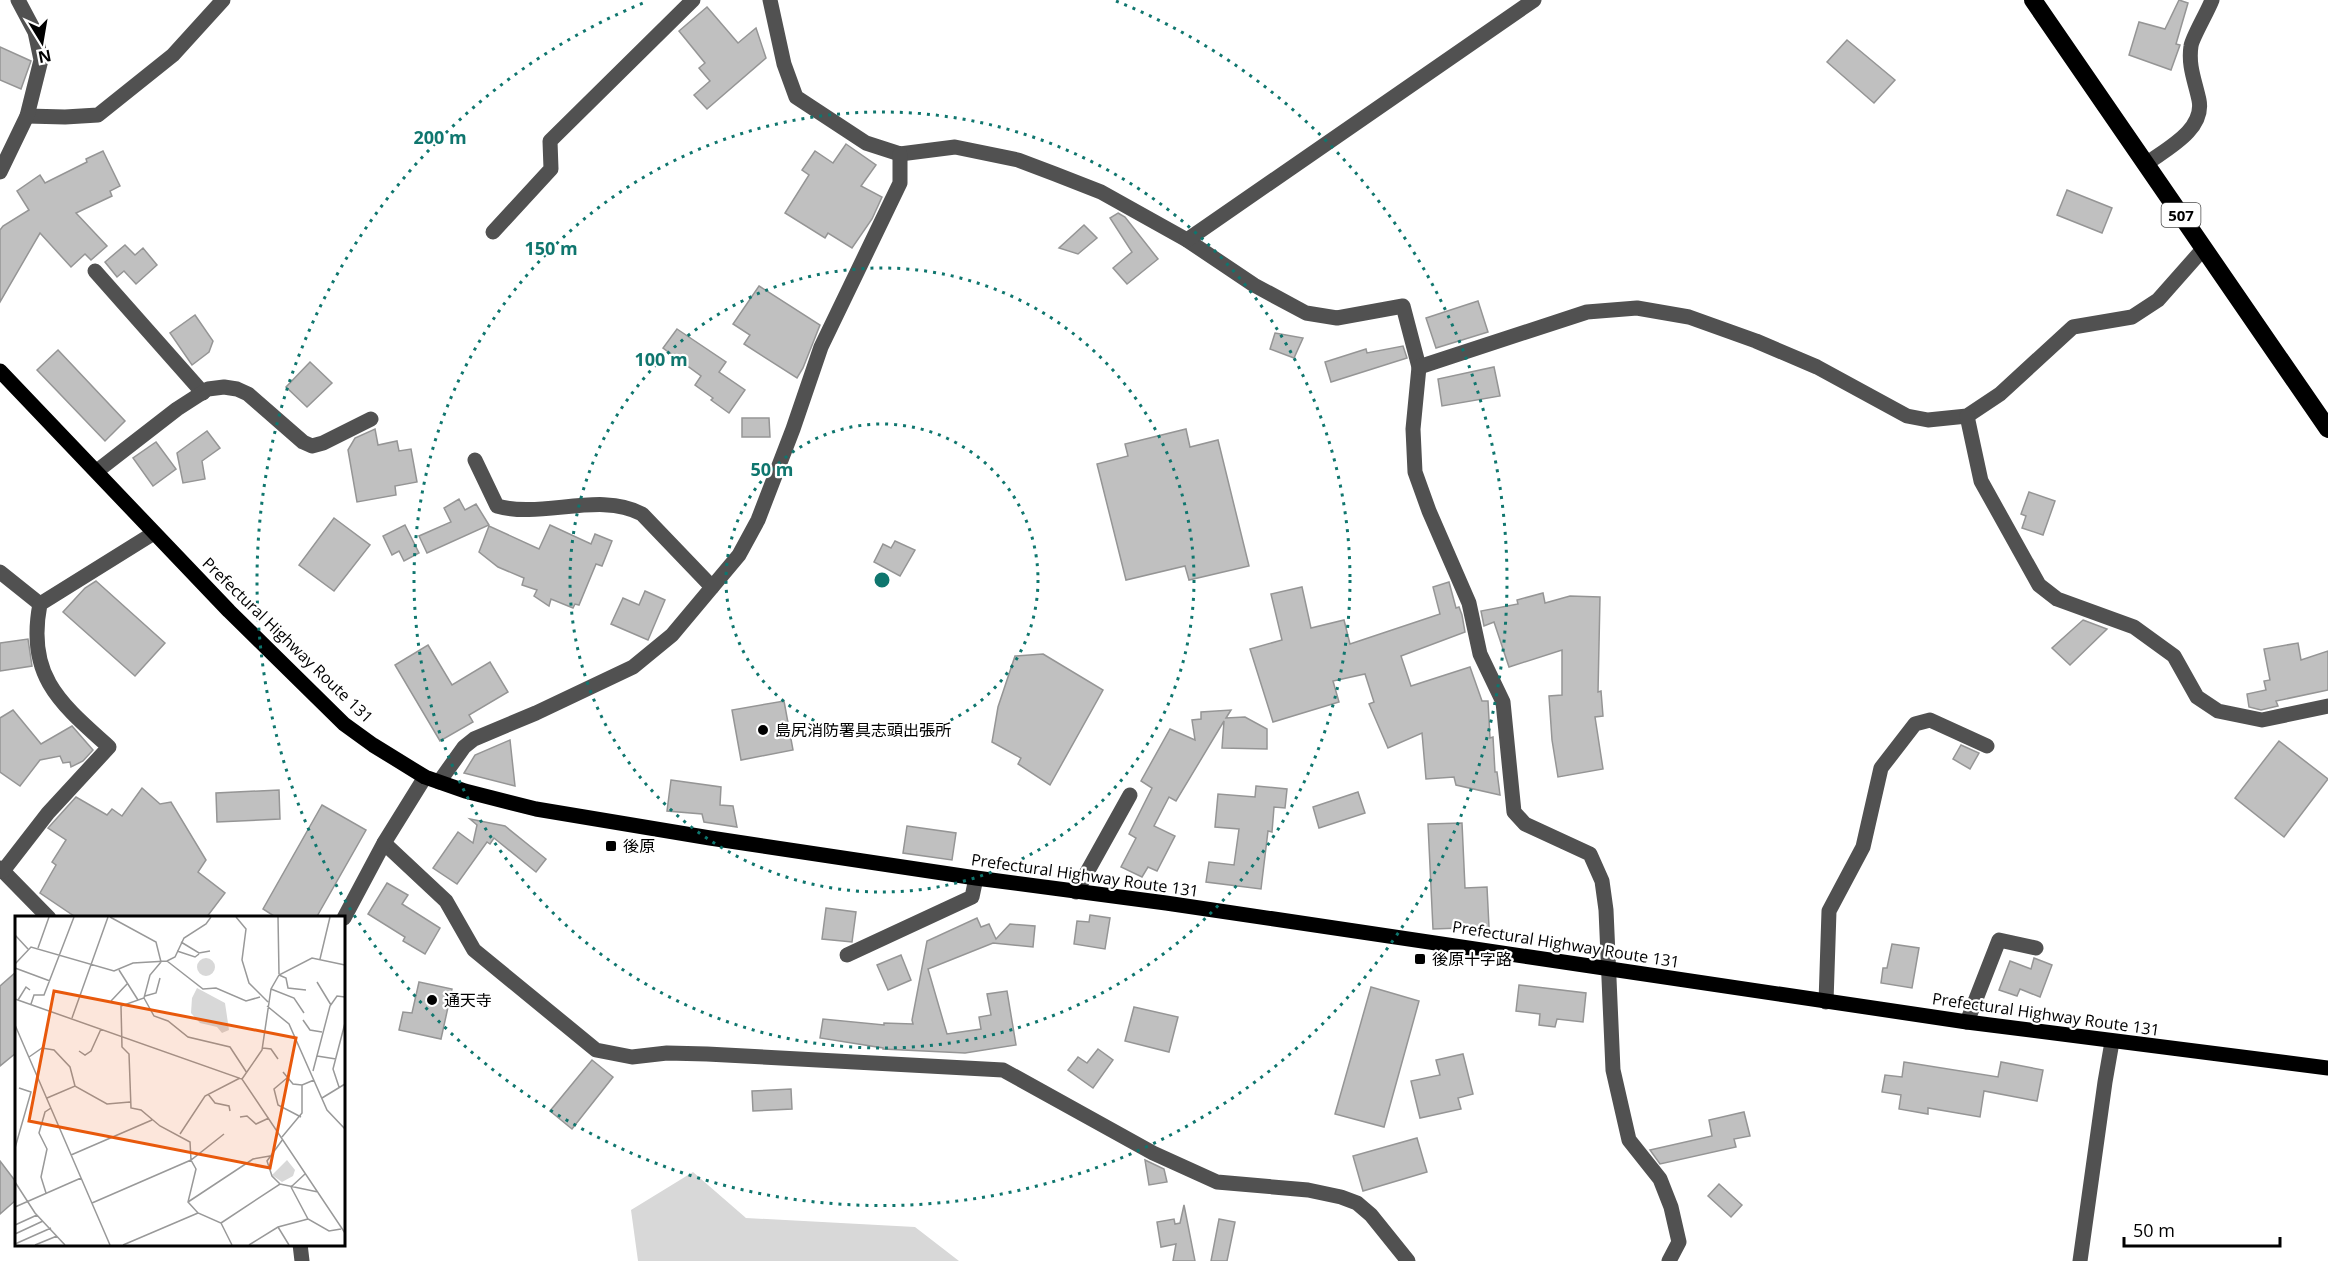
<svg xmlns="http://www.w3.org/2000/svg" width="2328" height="1261" font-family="'Open Sans','Noto Sans JP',sans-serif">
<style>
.green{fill:#d8d8d8}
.building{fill:#c0c0c0;stroke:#959595;stroke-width:1.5}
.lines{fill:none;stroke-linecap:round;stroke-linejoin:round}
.minor{stroke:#515151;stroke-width:15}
.major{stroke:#000;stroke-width:15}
.highway{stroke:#000;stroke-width:18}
.ring{fill:none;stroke:#0f766e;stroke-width:3;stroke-dasharray:3 6}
.poi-dot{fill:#000;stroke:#fff;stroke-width:2}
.labels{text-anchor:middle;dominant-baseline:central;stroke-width:4.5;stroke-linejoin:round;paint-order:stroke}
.shield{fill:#fff;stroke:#4c4c4c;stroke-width:1.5}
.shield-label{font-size:15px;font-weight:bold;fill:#000}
.street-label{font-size:16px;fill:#000;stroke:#fff}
.poi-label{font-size:16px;fill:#000;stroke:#fff;text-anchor:start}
.inset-road{fill:none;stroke:#999;stroke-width:1.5}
.view{fill:#e8590c;fill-opacity:0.15;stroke:#e8590c;stroke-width:3}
.inset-edge{fill:none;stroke:#000;stroke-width:3}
.centre{fill:#0f766e;stroke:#fff;stroke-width:3}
.ring-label{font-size:18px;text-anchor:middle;font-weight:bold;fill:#0f766e;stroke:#fff;stroke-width:4.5;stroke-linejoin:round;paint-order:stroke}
</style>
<rect width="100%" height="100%" fill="#fff"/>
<polygon class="green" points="693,1172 746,1218 915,1227 959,1261 638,1261 631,1210"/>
<g class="building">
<polygon points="2179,0 2188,3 2176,44 2180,45 2171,70 2129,55 2139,22 2165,29"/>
<polygon points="707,7 738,43 756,28 766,58 707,109 694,95 710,81 699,68 705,63 679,31"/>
<polygon points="1847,40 1895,80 1874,103 1827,62"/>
<polygon points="0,47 31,61 21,89 0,80"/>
<polygon points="846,144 876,165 861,186 882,197 872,219 852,248 828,233 825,238 785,213 809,175 802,170 815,151 833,163"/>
<polygon points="103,151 120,186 110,191 112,196 76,213 107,246 91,260 85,254 71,267 40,233 0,302 0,230 3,226 29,210 17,191 40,175 45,183 87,162 86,159"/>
<polygon points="2067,190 2112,208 2102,233 2057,215"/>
<polygon points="1118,213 1125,217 1158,259 1127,284 1113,268 1132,252 1110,218"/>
<polygon points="1084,225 1097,238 1078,254 1059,248"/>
<polygon points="125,245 135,255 143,248 157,265 136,284 124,271 117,277 105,262"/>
<polygon points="759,286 820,325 803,368 797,378 744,344 750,335 733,324"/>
<polygon points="1478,301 1488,332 1436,348 1426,318"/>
<polygon points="195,315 213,341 209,352 192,365 170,333"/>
<polygon points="677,329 726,362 719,372 745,390 729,413 711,400 713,398 695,385 701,376 663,348"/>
<polygon points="1275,333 1303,338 1294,358 1270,349"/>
<polygon points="1403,346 1407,358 1331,382 1325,362 1366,349 1367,353"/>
<polygon points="58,350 125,421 105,441 37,370"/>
<polygon points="310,362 332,383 307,407 286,387"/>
<polygon points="1494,367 1500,396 1442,406 1438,379"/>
<polygon points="742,418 769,418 770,437 742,437"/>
<polygon points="375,429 378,445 397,441 399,451 411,449 417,482 395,486 396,495 357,502 348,450 355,438"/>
<polygon points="1186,429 1190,447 1218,440 1249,566 1189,580 1185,566 1126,580 1097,464 1128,456 1125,444"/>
<polygon points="207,431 220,448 202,461 205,479 183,483 177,453"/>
<polygon points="156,442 176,469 153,486 133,458"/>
<polygon points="2029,492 2055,501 2043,535 2022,528 2026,516 2021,514"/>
<polygon points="459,499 465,510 476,504 489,525 427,553 419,536 451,522 444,508"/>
<polygon points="334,518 370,545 334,591 299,565"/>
<polygon points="405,525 419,553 404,561 399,551 392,555 383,536"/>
<polygon points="550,525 591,544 595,534 612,541 602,566 596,564 579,605 575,604 573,608 551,599 549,606 534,596 537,590 522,585 524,578 498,567 479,552 489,526 539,549"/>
<polygon points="895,541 915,550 900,576 874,562 883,544 891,548"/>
<polygon points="96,581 165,643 135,676 63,612 85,588"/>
<polygon points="1449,582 1456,608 1459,607 1462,615 1465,632 1401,656 1411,686 1470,667 1482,701 1488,701 1490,738 1493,737 1495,772 1497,772 1500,795 1456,785 1454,777 1426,779 1422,733 1388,748 1369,704 1374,702 1365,674 1333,681 1339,702 1273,722 1250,649 1282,640 1271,594 1302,587 1311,628 1344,620 1350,644 1440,614 1433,587"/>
<polygon points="645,591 665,600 648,640 611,624 623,598 639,605"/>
<polygon points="1543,593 1545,603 1570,596 1600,597 1598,692 1601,691 1603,716 1595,717 1603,769 1558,777 1552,740 1549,696 1562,695 1562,650 1509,667 1494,622 1484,626 1481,611 1518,604 1517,600"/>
<polygon points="2083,620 2107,629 2070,665 2052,648"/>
<polygon points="28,639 32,666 0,671 0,643"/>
<polygon points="2298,643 2301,660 2328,651 2328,690 2276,701 2278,706 2261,710 2249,707 2247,694 2266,690 2264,681 2270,680 2264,649"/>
<polygon points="428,645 452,685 490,662 508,692 469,715 473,722 440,741 395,665"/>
<polygon points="1043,654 1103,690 1050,785 1018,764 1021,758 992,742 998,707 1015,656"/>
<polygon points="784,701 793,750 741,760 732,710"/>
<polygon points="13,710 41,744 72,726 93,750 83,761 71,767 70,762 63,763 60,756 40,760 20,786 0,772 0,718"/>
<polygon points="1231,710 1226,718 1245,717 1267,729 1267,749 1222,748 1224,721 1176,801 1169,797 1154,826 1175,836 1157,871 1148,867 1142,877 1121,867 1136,838 1129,834 1152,788 1141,781 1170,729 1195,740 1192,720 1201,719 1201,712"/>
<polygon points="510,740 515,786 464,773 475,755"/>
<polygon points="2279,741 2328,779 2284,837 2235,798"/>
<polygon points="1961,745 1979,753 1970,769 1953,759"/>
<polygon points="671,780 721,787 720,805 733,806 737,827 704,822 702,814 667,811"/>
<polygon points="1256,786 1287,789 1285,808 1274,807 1272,832 1268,831 1261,889 1206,882 1209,862 1234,865 1239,829 1215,827 1218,794 1255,797"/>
<polygon points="142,788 160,804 171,802 206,860 198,872 225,893 206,918 77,918 40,893 56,865 52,862 66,840 48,828 76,797 107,815 112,809 122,816"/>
<polygon points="279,790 280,819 217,822 216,793"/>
<polygon points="1358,792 1365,813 1319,828 1313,807"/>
<polygon points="322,805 366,830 316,918 277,918 263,909"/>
<polygon points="470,819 505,826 546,859 536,872 494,838 490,844 487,842 457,884 433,868 458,832 473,843 477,825"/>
<polygon points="1462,823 1465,888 1487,887 1489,927 1433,929 1428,824"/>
<polygon points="907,826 956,833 952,860 903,853"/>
<polygon points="387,883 408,895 402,904 440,928 425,954 403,941 405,937 368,914"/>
<polygon points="826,908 856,912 852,942 822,939"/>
<polygon points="1090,915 1110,918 1105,949 1074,944 1077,921 1089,922"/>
<polygon points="977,918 981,927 989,924 996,939 1010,924 1035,926 1033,947 993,943 928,969 947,1034 981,1029 979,1017 991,1015 987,994 1007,991 1016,1045 965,1053 883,1049 883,1048 820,1038 823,1019 884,1025 884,1023 913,1024 912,1020 927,941"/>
<polygon points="1892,944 1919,948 1912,988 1881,983 1883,968 1887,968"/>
<polygon points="901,955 911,980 888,990 877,965"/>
<polygon points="2034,958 2052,965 2040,997 2020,989 2017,996 1999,990 2010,961 2031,969"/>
<polygon points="16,972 16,1053 0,1066 0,986"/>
<polygon points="419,982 452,989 441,1039 399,1030 403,1012 412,1013"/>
<polygon points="1519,985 1586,993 1583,1022 1557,1019 1555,1027 1539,1025 1540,1014 1516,1011"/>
<polygon points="1371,987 1419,1001 1384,1127 1335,1114"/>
<polygon points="1134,1007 1178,1017 1169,1052 1125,1041"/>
<polygon points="1098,1049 1113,1060 1093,1088 1068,1070 1078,1057 1087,1063"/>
<polygon points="1463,1054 1473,1094 1458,1098 1461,1109 1420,1118 1411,1081 1440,1075 1436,1060"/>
<polygon points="592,1060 613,1077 572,1129 550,1111"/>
<polygon points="1904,1062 1998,1077 2001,1062 2043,1070 2037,1101 1984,1091 1980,1117 1928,1108 1928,1114 1899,1109 1901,1095 1882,1092 1885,1075 1902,1077"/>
<polygon points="791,1089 792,1109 753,1111 752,1091"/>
<polygon points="1744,1112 1750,1136 1734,1139 1736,1147 1660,1164 1650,1150 1712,1136 1709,1120"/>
<polygon points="1417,1138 1427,1172 1363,1191 1353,1156"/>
<polygon points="1145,1160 1164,1169 1167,1182 1149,1185"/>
<polygon points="0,1161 16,1182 16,1200 0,1214"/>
<polygon points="1719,1184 1742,1205 1731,1217 1708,1196"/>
<polygon points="1184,1205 1195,1261 1173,1261 1176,1244 1161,1247 1157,1222 1174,1219 1175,1224 1180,1223"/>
<polygon points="1219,1219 1235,1222 1227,1261 1211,1261"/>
</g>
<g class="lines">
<g class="minor">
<polyline points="770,0 784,64 796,97 866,143 900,154 955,147 1018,160 1055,174 1101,192 1187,240 1254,285 1306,313 1337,318 1403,306 1419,367 1413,429 1415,472 1429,511 1469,603 1480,654 1503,702 1514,812 1525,824 1590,854 1602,881 1606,910 1613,1070 1629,1140 1660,1179 1671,1207 1679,1242 1669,1261"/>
<polyline points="27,116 65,117 98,115 173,55 223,0"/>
<path d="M2146 164C2166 149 2205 130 2199 100 2195 81 2188 66 2191 46 2192 38 2208 11 2212 0"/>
<polyline points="0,172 27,116 41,60 35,32 18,0"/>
<polyline points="493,232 551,169 550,141 693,0"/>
<polyline points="1187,240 1534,0"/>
<polyline points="95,271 203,393"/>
<polyline points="1419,367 1587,312 1637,308 1689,317 1756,341 1817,367 1907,416 1928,420 1967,416 2000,394 2073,327 2132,317 2158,300 2204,248"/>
<polyline points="1967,416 1981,481 2039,585 2057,599 2134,627 2174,656 2197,697 2218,711 2262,720 2328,706"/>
<path d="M475 460 497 506C542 519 600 491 642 514L712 587"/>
<polyline points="97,471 177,409 208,389 224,387 237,389 248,394 303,442 312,446 323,443 371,419"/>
<polyline points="0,572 40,604"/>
<polyline points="439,782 464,747 474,739 536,713 633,667 672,635 739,555 758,520 793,429 821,347 900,183 900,154"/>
<polyline points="384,843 446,901 474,950 596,1050 632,1057 667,1053 707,1054 1003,1070 1153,1153 1217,1182 1308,1190 1341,1197 1357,1203 1371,1215 1408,1261"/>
<polyline points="0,868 49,918"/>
<path d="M3 871 48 813 109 747C60 703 26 676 40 604L154 533"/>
<polyline points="1076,892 1130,795"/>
<polyline points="344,918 384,843 425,777"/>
<polyline points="847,955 972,897 976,878"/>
<polyline points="1826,1002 1829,911 1863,847 1881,768 1915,724 1930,720 1987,746"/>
<polyline points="1967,1022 1999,940 2036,948"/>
<polyline points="300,1244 302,1261"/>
<polyline points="2080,1261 2105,1082 2112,1042"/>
</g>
<polyline class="major" points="0,371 229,611 344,724 373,745 425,777 465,791 536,809 710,838 976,878 1166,903 1967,1022 2328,1068"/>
<polyline class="highway" points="2033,0 2328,429"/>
</g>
<g class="ring">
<circle cx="882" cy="580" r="156"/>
<circle cx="882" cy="580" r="312"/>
<circle cx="882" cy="580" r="468"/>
<path d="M1116 1A625 625 0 1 1 648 1"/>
</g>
<g class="poi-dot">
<circle cx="763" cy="730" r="6"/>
<rect x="605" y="840" width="12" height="12" rx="3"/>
<rect x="1414" y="953" width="12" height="12" rx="3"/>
<circle cx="432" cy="1000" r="6"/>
</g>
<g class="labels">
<rect class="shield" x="2161.5" y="203" width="39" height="24" rx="4.5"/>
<g class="shield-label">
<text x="2181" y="215">507</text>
</g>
<g class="street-label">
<text transform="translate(288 640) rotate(44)">Prefectural Highway Route 131</text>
<text transform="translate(1085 875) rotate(8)">Prefectural Highway Route 131</text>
<text transform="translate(1566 944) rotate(9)">Prefectural Highway Route 131</text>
<text transform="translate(2046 1014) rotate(8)">Prefectural Highway Route 131</text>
</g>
<g class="poi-label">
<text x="775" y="730">島尻消防署具志頭出張所</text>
<text x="623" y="846">後原</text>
<text x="1432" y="959">後原十字路</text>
<text x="444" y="1000">通天寺</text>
</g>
</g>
<g transform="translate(15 916)">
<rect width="330" height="330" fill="#fff"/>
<path d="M182 51a9 9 0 1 1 18 0a9 9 0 1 1-18 0ZM182 72 210 87 214 114 207 117 202 111 185 107 176 97 177 82ZM272 244 280 254 278 260 267 266 257 259Z" fill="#d8d8d8"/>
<path class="inset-road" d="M95 1 141 26 146 46M221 1 231 13 227 44 234 67 253 86M263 1 264 58M0 19 13 33M166 26 184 37 195 35M23 32 34 1M162 35 180 41 184 38M305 43 315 1M152 45 188 73 201 72 231 85 245 81M146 46 135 59 129 82 106 90 107 131 114 138 116 192 126 194 145 210 175 226 176 244 181 253 173 286 183 297 206 307 217 329M0 48 16 31 99 55 118 47 152 45 160 41 169 22 191 8 196 1M0 52 35 65M104 54 123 84M264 59 271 62 273 72 291 74M302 66 316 89M256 73 279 82 289 97M130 80 141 77 145 62M129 82 139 100 153 105 173 121 215 131 232 157M0 83 227 163 330 317M3 84 11 71 15 74M96 85 112 68M16 88 19 79H29L59 1M252 90 274 108 312 194 330 213M57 102 93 1M288 104 295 114 307 116M0 109 95 329M248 132 256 133 263 143M64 135 70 139 76 135 86 113M302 140 321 143M14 141 27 132 39 134 55 151 60 170M298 155 315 90 322 80 330 81M268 156 278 168 287 169M272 162 259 173 263 189 286 201M227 163 247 134 256 73 264 59 297 42 330 49M324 171 318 153 330 107M193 178 200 187 214 190 215 195M32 182 60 170 92 188 115 186M307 182 330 168M225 201 232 200 241 208 254 202M165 218 190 180 225 162M267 221 287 197V169L299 164M0 232 16 176 4 172M56 239 137 204M0 266 20 297 50 329M265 268 257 260 252 245 268 223M276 271 293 303 314 315 326 313M276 271 290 258M31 277 26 261 32 233 24 217 30 196 36 192M173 286 238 243 255 240M77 287 176 244 209 218M0 291 66 262M206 307 265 268 303 276M0 309 22 299M263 311 274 329M0 318 28 305M0 328 36 312M20 329 42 320M108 329 183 297M234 329 263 311 293 303"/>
<path class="view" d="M39 75 281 122 255 252 14 205Z"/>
<rect width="330" height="330" class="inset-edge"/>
</g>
<circle cx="882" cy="580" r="9" class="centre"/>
<g class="ring-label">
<text x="440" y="144">200 m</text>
<text x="551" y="255">150 m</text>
<text x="661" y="366">100 m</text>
<text x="772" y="476">50 m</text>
</g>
<g transform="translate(42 42) rotate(169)" stroke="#ffffff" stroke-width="4.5" paint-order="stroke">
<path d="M0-4.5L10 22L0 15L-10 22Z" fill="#000000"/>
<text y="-9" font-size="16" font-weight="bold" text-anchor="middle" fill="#000000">N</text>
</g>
<path d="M2124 1237v9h156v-9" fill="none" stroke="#000000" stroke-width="3"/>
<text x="2133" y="1237" font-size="18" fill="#000000" stroke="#ffffff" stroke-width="4.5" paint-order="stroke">50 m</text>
</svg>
